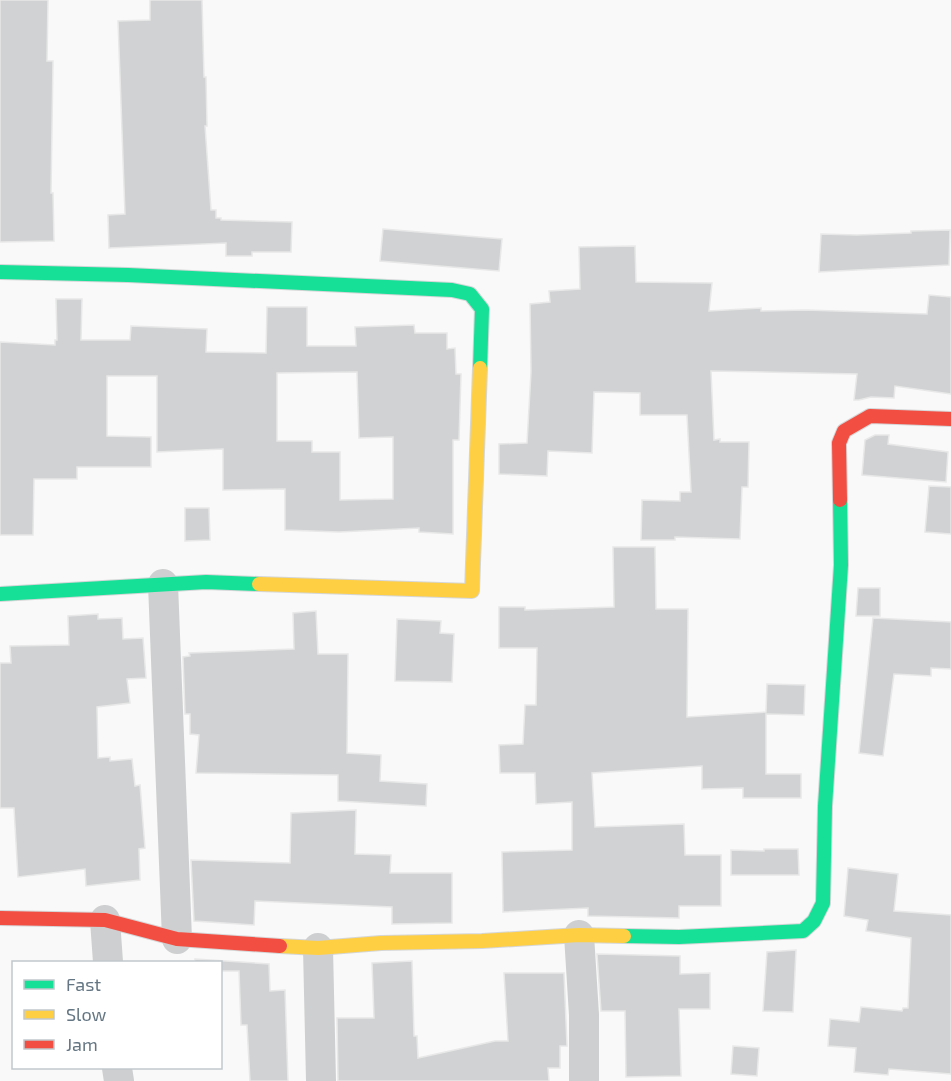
<svg xmlns="http://www.w3.org/2000/svg" width="951" height="1081" font-family="'Exo 2',sans-serif">
<style>
.building{fill:#d0d2d3;stroke:#e8e8e8;stroke-width:1.5;fill-rule:evenodd}
.lines{fill:none;stroke-linecap:round;stroke-linejoin:round}
.fast-casing{stroke:#d5d6d7;stroke-width:16}
.slow-casing{stroke:#d5d6d7;stroke-width:16}
.jam-casing{stroke:#d5d6d7;stroke-width:16}
.street{stroke:#cecfd0;stroke-width:30}
.fast{stroke:#16e098;stroke-width:14}
.slow{stroke:#ffcf43;stroke-width:14}
.jam{stroke:#f24e42;stroke-width:14}
</style>
<rect width="100%" height="100%" fill="#f9f9f9"/>
<g class="building">
<polygon points="0,0 48,0 47,61 53,61 51,193 53,193 54,241 0,242"/>
<polygon points="150,0 202,0 204,77 206,77 207,126 205,126 211,210 216,210 216,218 221,218 221,220 292,222 291,252 252,252 252,256 226,256 226,243 109,248 108,215 125,214 118,21 150,20"/>
<polygon points="383,229 502,239 499,271 380,261"/>
<polygon points="950,230 949,265 819,272 821,234 857,235 911,233 911,231"/>
<polygon points="635,246 636,282 712,283 709,311 761,308 761,311 806,310 927,314 929,295 951,297 951,394 895,386 894,398 871,397 859,400 854,400 857,374 711,371 714,440 720,439 720,442 749,442 748,487 742,487 740,539 675,537 675,540 641,540 642,500 680,501 680,492 691,492 687,415 640,415 640,393 594,392 592,453 548,451 547,476 499,474 499,444 527,443 531,372 530,304 550,302 549,291 580,289 579,247"/>
<path d="M56 299H82L81 340H130L131 326 207 329 206 352 266 353 267 307H307V346H356L355 327 414 325 415 333H447V349L455 348 456 374H461L459 440H453V534L419 532V528L339 532 285 530V489L223 490V449L157 452V376H107V436L151 437V467H77V479H34L33 535H0V342L55 345V340H57ZM357 372 359 438 393 437V499L340 500V452H312V441H277V373Z"/>
<polygon points="875,435 889,435 888,444 948,452 946,482 862,475 865,440"/>
<polygon points="929,486 951,487 951,534 925,532"/>
<polygon points="185,508 209,508 210,540 185,541"/>
<polygon points="613,547 655,547 656,609 688,609 687,717 766,712 767,684 805,685 804,715 766,714 766,774 801,774 801,798 743,798 743,788 702,789 702,766 592,773 595,827 684,824 685,855 721,855 721,906 679,906 679,918 588,916 588,908 503,912 502,852 572,850 572,802 536,804 535,773 500,773 499,745 523,744 525,705 536,705 537,648 499,648 499,607 525,607 525,610 614,607"/>
<polygon points="858,588 880,588 880,616 856,616"/>
<polygon points="316,611 318,654 348,654 347,753 381,755 380,781 427,784 426,806 338,801 338,775 196,773 199,735 190,734 190,714 185,714 183,657 190,656 189,653 294,649 293,613"/>
<polygon points="98,614 98,619 122,618 123,639 143,638 146,678 127,679 130,703 97,707 98,758 110,757 110,761 132,759 135,786 140,785 145,848 139,849 140,880 86,886 85,869 18,877 14,808 0,808 0,663 11,663 10,646 69,645 68,616"/>
<polygon points="873,618 951,622 951,669 931,668 931,676 894,674 883,756 859,753"/>
<polygon points="397,619 441,621 440,633 454,634 452,682 395,681"/>
<polygon points="356,810 355,854 391,855 390,873 452,873 452,923 392,924 392,907 255,901 254,925 194,921 191,860 290,863 291,813"/>
<polygon points="764,849 798,849 799,875 731,875 731,850 764,851"/>
<polygon points="848,868 898,874 894,911 951,915 951,1074 889,1069 888,1075 854,1072 856,1048 828,1046 830,1019 859,1022 861,1007 902,1011 903,1008 908,1008 911,938 866,931 868,920 844,916"/>
<polygon points="796,950 793,1012 763,1011 767,952"/>
<polygon points="597,954 680,956 680,974 710,973 710,1009 679,1009 681,1076 626,1077 625,1011 601,1011"/>
<polygon points="195,959 269,964 270,991 285,990 288,1081 250,1081 247,1025 241,1025 239,971 220,971 220,963 195,963"/>
<polygon points="412,961 414,1036 417,1036 418,1058 495,1041 508,1041 504,973 564,973 567,1046 560,1046 560,1068 548,1068 549,1081 338,1081 337,1018 374,1018 372,963"/>
<polygon points="733,1046 759,1048 757,1076 731,1074"/>
</g>
<g class="lines">
<defs>
<g id="fast">
<polyline points="0,272 128,275 452,290 470,294 482,309 480,368"/>
<polyline points="0,594 206,582 259,584"/>
<polyline points="624,936 679,937 803,931 814,921 823,903 825,806 841,565 840,500"/>
</g>
<g id="slow">
<polyline points="259,584 472,591 480,368"/>
<polyline points="280,946 318,948 381,943 482,941 579,935 624,936"/>
</g>
<g id="jam">
<polyline points="840,500 839,443 844,431 870,416 951,419"/>
<polyline points="0,918 105,920 177,939 280,946"/>
</g>
</defs>
<use href="#fast" class="fast-casing"/>
<use href="#slow" class="slow-casing"/>
<use href="#jam" class="jam-casing"/>
<g class="street">
<polyline points="163,584 177,939"/>
<polyline points="105,920 108,962"/>
<polyline points="579,935 584,1015 584,1081"/>
<polyline points="318,948 321,1081"/>
<polyline points="117,1068 119,1081"/>
</g>
<use href="#fast" class="fast"/>
<use href="#slow" class="slow"/>
<use href="#jam" class="jam"/>
</g>
<rect x="12" y="961" width="210" height="108" fill="#ffffff" stroke="#c1c8cd" stroke-width="1.5"/>
<rect x="24" y="980" width="30" height="9" fill="#16e098" stroke="#c1c8cd" stroke-width="1.5"/>
<text x="66" y="991" font-size="18" fill="#647683">Fast</text>
<rect x="24" y="1010" width="30" height="9" fill="#ffcf43" stroke="#c1c8cd" stroke-width="1.5"/>
<text x="66" y="1021" font-size="18" fill="#647683">Slow</text>
<rect x="24" y="1040" width="30" height="9" fill="#f24e42" stroke="#c1c8cd" stroke-width="1.5"/>
<text x="66" y="1051" font-size="18" fill="#647683">Jam</text>
</svg>
